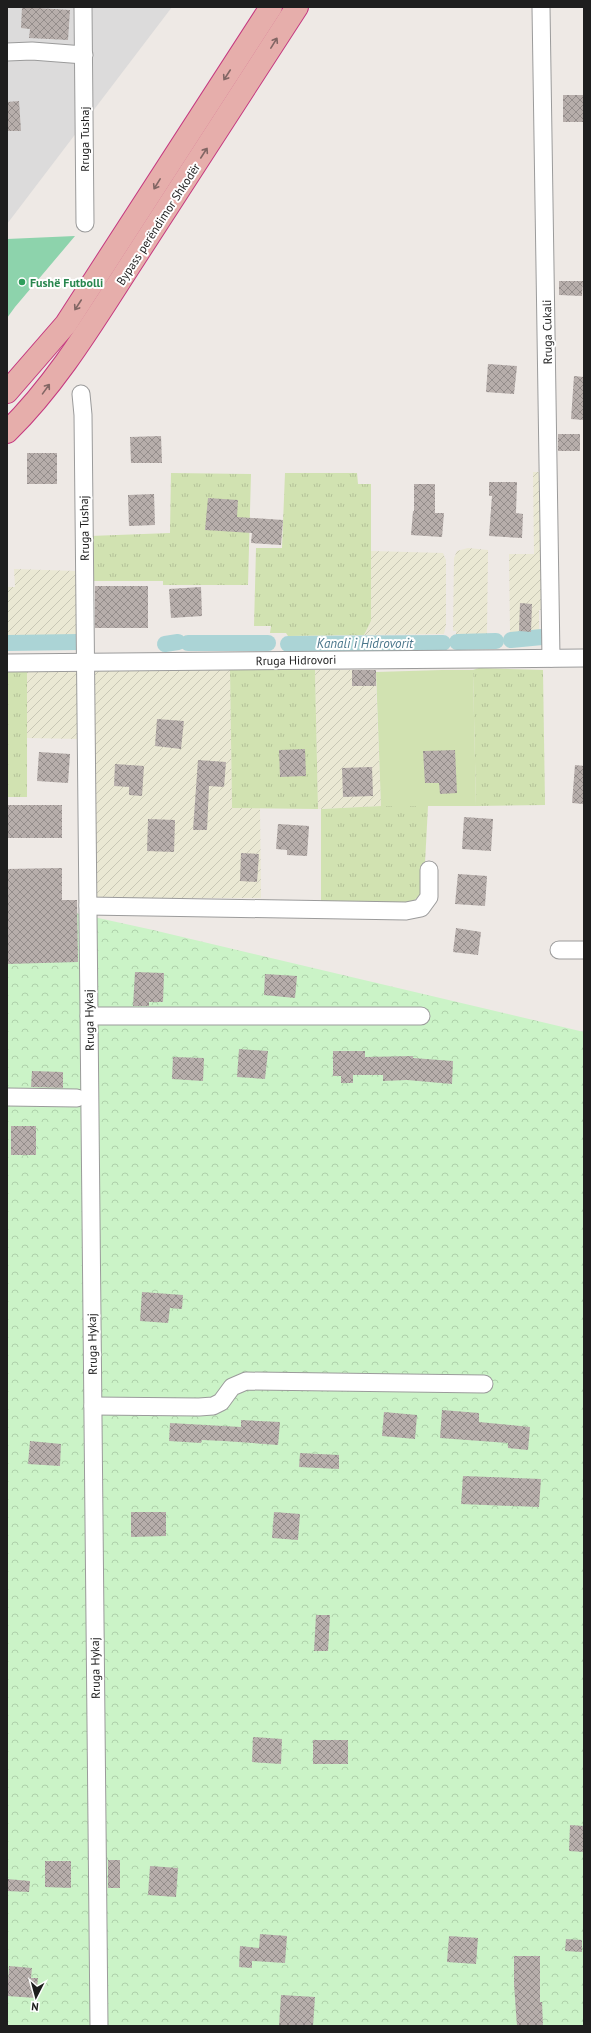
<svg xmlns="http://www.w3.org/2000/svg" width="591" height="2033" font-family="'PT Sans',sans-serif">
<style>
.residential{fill:#dcdbdb}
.farmland{fill:url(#farmland-furrows)}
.grass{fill:url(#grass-tufts)}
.park{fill:url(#park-crowns)}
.garden{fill:#d1e2b1}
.pitch{fill:#8dd3ac}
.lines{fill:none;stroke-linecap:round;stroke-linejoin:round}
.canal{stroke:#abd4d6;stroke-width:16}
.building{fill:url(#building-cross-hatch)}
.minor-casing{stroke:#9b9b9b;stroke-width:19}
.trunk-casing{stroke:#c53980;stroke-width:24}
.minor{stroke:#fff;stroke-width:17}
.trunk{stroke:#e6aeab;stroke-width:22}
.oneway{stroke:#826664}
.leisure-dot{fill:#2e9e5b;stroke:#fff;stroke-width:1.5}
.labels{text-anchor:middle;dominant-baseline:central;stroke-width:4;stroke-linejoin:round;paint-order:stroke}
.street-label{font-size:12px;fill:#1e1e1e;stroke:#fff}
.leisure-label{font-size:12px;font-weight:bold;fill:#27864d;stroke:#fff;text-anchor:start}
.water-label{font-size:13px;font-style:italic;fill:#4c778c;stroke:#fff}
</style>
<defs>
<pattern id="farmland-furrows" width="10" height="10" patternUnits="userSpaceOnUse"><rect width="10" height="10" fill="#eae8d3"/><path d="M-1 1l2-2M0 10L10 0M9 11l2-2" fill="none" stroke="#c8c7b5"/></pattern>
<pattern id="grass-tufts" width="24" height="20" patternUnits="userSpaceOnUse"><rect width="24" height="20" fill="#d1e2b1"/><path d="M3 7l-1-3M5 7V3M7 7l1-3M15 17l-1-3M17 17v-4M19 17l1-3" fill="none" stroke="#b3c198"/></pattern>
<pattern id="park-crowns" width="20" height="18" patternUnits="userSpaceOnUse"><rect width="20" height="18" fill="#cbf3c7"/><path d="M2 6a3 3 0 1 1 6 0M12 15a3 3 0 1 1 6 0" fill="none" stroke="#aed0aa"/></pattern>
<pattern id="building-cross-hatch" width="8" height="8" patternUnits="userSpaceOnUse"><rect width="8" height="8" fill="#b7aeab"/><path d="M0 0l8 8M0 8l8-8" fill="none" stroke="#948d8b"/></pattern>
</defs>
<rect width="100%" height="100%" fill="#eee9e5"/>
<polygon class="residential" points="7,7 172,7 7,224"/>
<g class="farmland">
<polygon points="533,472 542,472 544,609 539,610 539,634 510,634 509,554 534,554"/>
<polygon points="468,548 488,550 487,634 456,635 456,631 453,631 454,558 457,551"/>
<polygon points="371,551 443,553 446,560 446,625 444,634 364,635 371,621"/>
<polygon points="14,569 78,571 78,635 7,635 7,587 15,587"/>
<polygon points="189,668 211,670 230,669 232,808 260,808 261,898 96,898 93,669"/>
<polygon points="315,670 352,670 352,686 376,686 381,806 318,809"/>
<polygon points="27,672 79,672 80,739 27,738"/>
</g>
<g class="grass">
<polygon points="171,473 251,474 248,585 163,585 163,581 89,581 90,536 170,533"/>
<polygon points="285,473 357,473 358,484 371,484 371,621 364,635 288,636 286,633 270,633 271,626 254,626 256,548 282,548"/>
<polygon points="479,668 543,670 545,805 476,806 473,670"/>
<polygon points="230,669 315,670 318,809 232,808"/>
<rect x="7" y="672" width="20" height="125"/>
<polygon points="381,806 428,806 424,882 420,895 410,904 321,906 321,809"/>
</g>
<polygon class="park" points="7,898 153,930 584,1032 584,2026 7,2026"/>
<polygon class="garden" points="442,670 473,670 476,806 381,806 376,672"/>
<polygon class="pitch" points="75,236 15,307 7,318 7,239"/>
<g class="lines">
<g class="canal">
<polyline points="511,640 542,637"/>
<polyline points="457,642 496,641"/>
<polyline points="7,643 80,642"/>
<polyline points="188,643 268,643"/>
<polyline points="165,644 178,642"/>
<polyline points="288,644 443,643"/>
</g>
</g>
<g class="building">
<polygon points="22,7 70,10 68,40 29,38 30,29 21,28"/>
<rect x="563" y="95" width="21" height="27"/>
<polygon points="19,101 21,131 7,131 7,102"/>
<polygon points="559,281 583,281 582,296 559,295"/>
<polygon points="488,364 517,366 514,394 486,392"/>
<polygon points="574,376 584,377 584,420 571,419"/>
<rect x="558" y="434" width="22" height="17"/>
<polygon points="161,436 162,463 131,463 130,437"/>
<rect x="27" y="453" width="30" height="31"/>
<polygon points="489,482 517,482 516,513 523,514 522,538 489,536 492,496 489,496"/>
<polygon points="414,484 435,484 435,513 444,513 442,537 411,535 413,511 414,511"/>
<polygon points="154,494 155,525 129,526 128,495"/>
<polygon points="208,498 238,500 237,517 283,520 281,545 251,543 252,533 205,530"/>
<rect x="95" y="586" width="53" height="42"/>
<polygon points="201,587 202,616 171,618 169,589"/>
<polygon points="520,603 532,604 531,632 519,631"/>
<rect x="352" y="670" width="24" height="16"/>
<polygon points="157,719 184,721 181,749 155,746"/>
<polygon points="305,749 306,776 280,777 279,750"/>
<polygon points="455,750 457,793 440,794 439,783 425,783 423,751"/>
<polygon points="39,752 70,754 68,783 37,781"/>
<polygon points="198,760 226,762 224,787 209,786 207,830 193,830"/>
<polygon points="115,764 144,766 142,796 129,795 129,787 114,786"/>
<polygon points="575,765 584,766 584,804 572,803"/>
<polygon points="372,767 373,796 343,797 342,768"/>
<rect x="7" y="805" width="55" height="33"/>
<polygon points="464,817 493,819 491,851 462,849"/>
<polygon points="148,819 175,820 174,852 147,851"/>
<polygon points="278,824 309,826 307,856 287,855 287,850 276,849"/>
<polygon points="241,853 259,854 257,882 240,881"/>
<polygon points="62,868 62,900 77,900 78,962 7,964 7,869"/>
<polygon points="458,874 487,876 485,906 455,904"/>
<polygon points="456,928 481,932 478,955 453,952"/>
<polygon points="135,972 164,973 163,1002 149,1002 149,1006 133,1006"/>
<polygon points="265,974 297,976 295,998 264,995"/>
<polygon points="239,1049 268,1051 265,1079 237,1077"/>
<polygon points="333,1051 365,1051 365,1057 413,1056 413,1058 453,1061 452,1084 407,1080 383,1081 383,1075 353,1075 353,1083 341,1083 341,1076 333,1076"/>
<polygon points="173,1057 204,1058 203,1081 172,1079"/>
<polygon points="32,1071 63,1072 63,1088 31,1087"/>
<rect x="11" y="1126" width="25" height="29"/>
<polygon points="142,1292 183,1295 182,1309 170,1308 168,1323 140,1321"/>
<polygon points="442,1410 479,1413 479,1422 530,1427 528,1450 508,1448 508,1443 440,1438"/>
<polygon points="384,1412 417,1415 415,1439 382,1436"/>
<polygon points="241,1420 280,1422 278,1445 224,1441 202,1440 201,1443 169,1441 170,1423 241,1427"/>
<polygon points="30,1441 61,1444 60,1466 28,1464"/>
<polygon points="300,1453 339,1455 339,1469 299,1467"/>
<polygon points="463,1476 541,1479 539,1507 461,1504"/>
<polygon points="131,1512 166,1512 166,1536 131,1537"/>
<polygon points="274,1512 300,1514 298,1540 272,1538"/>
<polygon points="316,1615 330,1615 328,1651 314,1651"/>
<polygon points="253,1737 282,1739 281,1764 252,1762"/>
<rect x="313" y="1740" width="35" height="24"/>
<polygon points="570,1825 584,1826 584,1852 569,1851"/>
<rect x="108" y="1860" width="12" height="28"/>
<polygon points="45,1861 71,1861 71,1888 45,1887"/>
<polygon points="150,1866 178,1868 176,1897 148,1895"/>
<polygon points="7,1879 30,1881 29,1892 7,1891"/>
<polygon points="260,1934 287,1936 285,1963 252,1961 252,1968 239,1967 240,1946 259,1948"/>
<polygon points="449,1936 478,1938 476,1964 447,1962"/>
<polygon points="566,1939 582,1940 582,1952 565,1951"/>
<polygon points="514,1956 540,1956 540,2002 542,2002 543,2026 517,2026 514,1984"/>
<polygon points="9,1966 32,1968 31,1978 38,1978 36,1998 7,1996"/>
<polygon points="281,1995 315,1997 313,2026 279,2026"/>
</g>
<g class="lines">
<defs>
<g id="minor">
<polyline points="83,7 85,223"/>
<polyline points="541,7 551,658"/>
<polyline points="7,52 32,51 84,55"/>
<polyline points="81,394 83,415 84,510 99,2026"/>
<polyline points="7,663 584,658"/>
<polyline points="88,906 406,911 421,908 429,897 429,870"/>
<polyline points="559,950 584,950"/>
<polyline points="89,1016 421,1016"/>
<polyline points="7,1097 77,1098"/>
<polyline points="93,1406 199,1407 213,1406 221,1402 232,1387 246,1381 484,1384"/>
</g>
<g id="trunk">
<polyline points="7,392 66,324 271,7"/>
<path d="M7 432C58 382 95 319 134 259 189 175 243 91 297 7"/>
</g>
</defs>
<use href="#minor" class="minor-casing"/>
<use href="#trunk" class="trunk-casing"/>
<use href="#minor" class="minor"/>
<use href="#trunk" class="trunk"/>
</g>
<defs><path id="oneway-shaft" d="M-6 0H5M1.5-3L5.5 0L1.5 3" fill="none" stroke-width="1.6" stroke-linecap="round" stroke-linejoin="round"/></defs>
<g class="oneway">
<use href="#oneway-shaft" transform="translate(274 43) rotate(-58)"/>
<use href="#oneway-shaft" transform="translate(227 75) rotate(123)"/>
<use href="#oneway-shaft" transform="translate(204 153) rotate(-57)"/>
<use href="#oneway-shaft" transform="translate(157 184) rotate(122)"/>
<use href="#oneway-shaft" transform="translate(78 305) rotate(123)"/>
<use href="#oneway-shaft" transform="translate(46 389) rotate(-54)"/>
</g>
<circle class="leisure-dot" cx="22" cy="282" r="4"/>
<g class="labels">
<g class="street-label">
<text transform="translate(84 139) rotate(-90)">Rruga Tushaj</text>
<text transform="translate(158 224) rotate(-57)">Bypass perëndimor Shkodër</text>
<text transform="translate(547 332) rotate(-91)">Rruga Cukali</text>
<text transform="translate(84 528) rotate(-91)">Rruga Tushaj</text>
<text transform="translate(296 660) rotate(-1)">Rruga Hidrovori</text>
<text transform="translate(89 1020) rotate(-91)">Rruga Hykaj</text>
<text transform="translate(92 1344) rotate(-91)">Rruga Hykaj</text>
<text transform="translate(95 1668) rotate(-91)">Rruga Hykaj</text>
</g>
<g class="leisure-label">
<text x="30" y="282">Fushë Futbolli</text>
</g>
<g class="water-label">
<text x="365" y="643">Kanali i Hidrovorit</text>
</g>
</g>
<rect width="591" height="2033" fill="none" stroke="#1e1e1e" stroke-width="16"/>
<g transform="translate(36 1997) rotate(186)" stroke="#ffffff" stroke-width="3" paint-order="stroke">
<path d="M0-3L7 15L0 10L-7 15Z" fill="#1e1e1e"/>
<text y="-6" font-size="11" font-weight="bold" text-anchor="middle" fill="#1e1e1e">N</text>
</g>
</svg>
